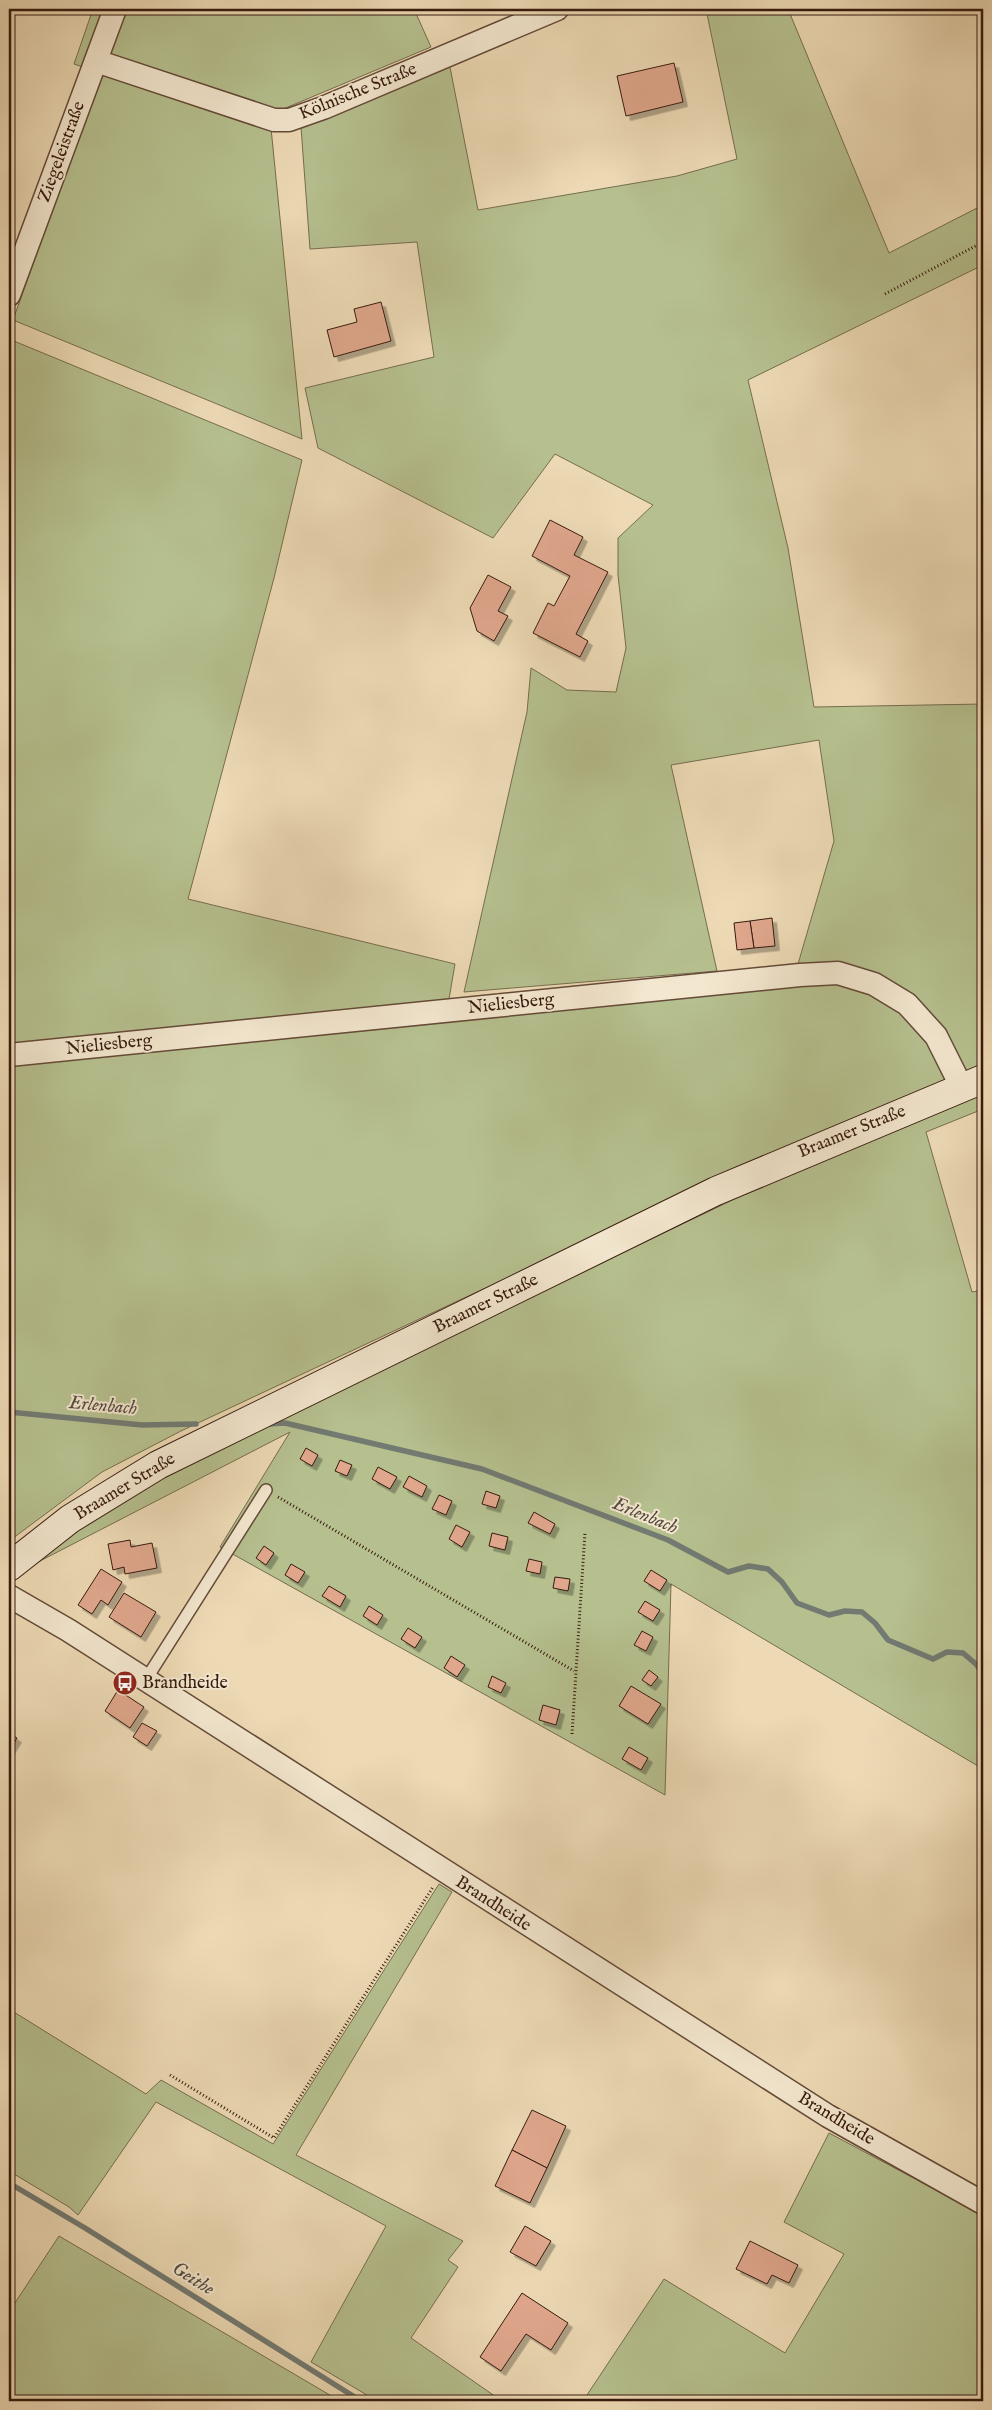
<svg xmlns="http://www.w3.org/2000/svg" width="992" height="2410" font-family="'IM FELL English',serif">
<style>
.green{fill:#b6c08f;stroke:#766d4f}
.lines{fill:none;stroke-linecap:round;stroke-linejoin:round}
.stream{stroke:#727a72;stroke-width:5.5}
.building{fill:#e0a78d;stroke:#371a0f;filter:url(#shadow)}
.lane-casing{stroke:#644a38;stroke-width:14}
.street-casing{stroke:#644a38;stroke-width:25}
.secondary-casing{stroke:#371a0f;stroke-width:30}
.path{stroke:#371a0f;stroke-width:3;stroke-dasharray:1 2.5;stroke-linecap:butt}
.lane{stroke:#f3e7cf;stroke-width:11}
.street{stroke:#f3e7cf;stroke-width:22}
.secondary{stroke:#f3e7cf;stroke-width:28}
.labels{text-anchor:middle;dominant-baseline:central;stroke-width:4;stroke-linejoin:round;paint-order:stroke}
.street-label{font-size:18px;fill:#371a0f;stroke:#f3e7cf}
.poi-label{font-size:18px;fill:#371a0f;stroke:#f3e7cf;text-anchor:start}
.water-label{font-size:19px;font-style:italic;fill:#554a41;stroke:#f3e7cf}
</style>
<defs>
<filter id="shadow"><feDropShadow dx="4.5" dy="4.5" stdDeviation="0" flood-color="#0004"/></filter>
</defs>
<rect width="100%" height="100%" fill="#eddab5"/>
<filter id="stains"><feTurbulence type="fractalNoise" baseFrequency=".004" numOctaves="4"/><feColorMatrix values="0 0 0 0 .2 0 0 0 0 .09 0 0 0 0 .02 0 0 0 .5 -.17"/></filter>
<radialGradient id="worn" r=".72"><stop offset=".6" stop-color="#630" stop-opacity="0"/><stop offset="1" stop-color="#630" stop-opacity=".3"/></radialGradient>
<g class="green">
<polygon points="93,9 414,9 431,47 276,112 271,128 302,439 13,320 101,73 74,64"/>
<polygon points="706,9 788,9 889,253 983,205 983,265 748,380 788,548 814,707 983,704 983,1066 711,1182 181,1431 102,1472 9,1541 9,339 302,460 274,578 188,899 455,964 449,999 203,1024 837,979 912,998 798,964 834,841 819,740 671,765 717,971 464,992 527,712 531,668 567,690 616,692 626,648 618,575 618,538 653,505 555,454 493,538 318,448 305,388 434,357 417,242 310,249 301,127 448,57 478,210 677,176 737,159"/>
<polygon points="983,1089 983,1109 926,1132 972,1292 983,1290 983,1769 671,1584 665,1795 220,1547 290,1432 38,1562 30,1563 39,1554 174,1467 789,1173"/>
<polygon points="439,1884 452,1892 296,2155 463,2241 448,2260 458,2267 411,2338 502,2401 377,2401 311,2362 386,2226 156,2102 78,2215 69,2207 9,2171 9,2009 146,2094 161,2080 273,2144"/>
<polygon points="829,2133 983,2215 983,2401 583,2401 664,2279 785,2353 844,2254 784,2222"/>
<polygon points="59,2236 340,2401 9,2401 9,2312"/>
</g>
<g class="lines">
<g class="stream">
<polyline points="9,1412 142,1425 196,1424"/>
<polyline points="268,1424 285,1423 482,1469 668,1540 728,1572 749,1566 768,1569 782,1582 797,1603 829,1615 845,1611 862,1612 875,1623 888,1640 933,1659 947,1652 963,1653 977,1665 983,1675"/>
<polyline points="9,2183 85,2228 361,2401"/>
</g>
</g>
<g class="building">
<polygon points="674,63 683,102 626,116 617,76"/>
<polygon points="381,302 391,341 334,357 327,330 357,322 354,309"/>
<polygon points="550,520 583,537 574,555 608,572 576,634 588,641 580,657 533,633 548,603 554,606 570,576 532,556"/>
<polygon points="488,575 511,587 498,611 508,616 494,641 477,631 470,608"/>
<polygon points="772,918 775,946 754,948 750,921"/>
<polygon points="750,921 754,948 737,950 734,923"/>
<polygon points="306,1448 318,1455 312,1466 300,1459"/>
<polygon points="340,1460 352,1465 347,1476 335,1471"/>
<polygon points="378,1467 397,1477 390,1489 372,1479"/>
<polygon points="409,1476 427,1486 422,1497 403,1487"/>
<polygon points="486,1491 500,1496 496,1508 482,1504"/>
<polygon points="439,1495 452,1501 446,1515 432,1509"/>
<polygon points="534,1512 555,1524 550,1534 528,1523"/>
<polygon points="456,1525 470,1532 462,1547 449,1539"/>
<polygon points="492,1533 508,1537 505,1550 489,1546"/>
<polygon points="130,1540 131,1547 152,1543 157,1568 125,1574 124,1567 113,1570 108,1544"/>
<polygon points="264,1546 274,1553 266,1565 256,1558"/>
<polygon points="529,1559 542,1562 540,1574 526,1571"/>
<polygon points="291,1564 305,1572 298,1583 285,1575"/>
<polygon points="101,1569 122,1582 108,1605 101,1600 92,1614 78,1605"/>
<polygon points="651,1570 667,1580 660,1591 644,1581"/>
<polygon points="555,1577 570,1579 568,1591 553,1588"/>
<polygon points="329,1586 346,1596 340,1607 322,1596"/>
<polygon points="124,1593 156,1612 141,1637 109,1617"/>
<polygon points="645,1601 660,1610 653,1621 638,1612"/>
<polygon points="369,1606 383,1615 377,1625 363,1616"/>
<polygon points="408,1628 422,1637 415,1648 401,1639"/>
<polygon points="642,1631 653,1637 646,1651 634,1645"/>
<polygon points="451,1656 465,1665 457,1677 444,1668"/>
<polygon points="649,1670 658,1677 651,1686 642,1680"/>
<polygon points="492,1676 506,1683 501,1693 488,1687"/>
<polygon points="631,1686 661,1704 648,1724 619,1706"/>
<polygon points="118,1690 144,1707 130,1728 105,1711"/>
<polygon points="543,1705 560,1710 556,1725 539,1720"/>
<polygon points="142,1723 157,1731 147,1746 133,1737"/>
<polygon points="9,1733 17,1738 9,1751"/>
<polygon points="629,1747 648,1758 641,1770 622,1759"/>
<polygon points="532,2110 566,2126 547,2168 512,2150"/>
<polygon points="512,2150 547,2168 530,2203 495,2186"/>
<polygon points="525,2226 551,2241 536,2266 510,2252"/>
<polygon points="750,2241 798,2265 789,2283 772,2275 767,2284 736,2269"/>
<polygon points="522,2293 568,2323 551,2350 526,2334 501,2371 480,2357"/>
</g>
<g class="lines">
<defs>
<polyline id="lane" points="145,1681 266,1490"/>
<g id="street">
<polyline points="96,61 274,120 289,120 323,108 557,9"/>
<polyline points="9,295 115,9"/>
<polyline points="9,1055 800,975 838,973 874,984 907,1004 936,1036 962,1088"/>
<polyline points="9,1596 68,1630 828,2116 983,2203"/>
</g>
<polyline id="secondary" points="9,1567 70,1519 158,1465 716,1191 983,1079"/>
</defs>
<use href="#lane" class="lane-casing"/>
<use href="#street" class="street-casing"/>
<use href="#secondary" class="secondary-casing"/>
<g class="path">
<polyline points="885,294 983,242"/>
<polyline points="278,1497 574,1671"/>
<polyline points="572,1734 585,1532"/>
<polyline points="170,2075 274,2138 433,1887"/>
</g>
<use href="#lane" class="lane"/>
<use href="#street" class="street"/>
<use href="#secondary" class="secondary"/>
</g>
<defs>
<symbol id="bus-disc" viewBox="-11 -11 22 22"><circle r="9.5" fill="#8f2418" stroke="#f3e7cf"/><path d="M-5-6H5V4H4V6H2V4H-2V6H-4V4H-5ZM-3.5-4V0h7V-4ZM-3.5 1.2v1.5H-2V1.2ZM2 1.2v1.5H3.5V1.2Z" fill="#fff"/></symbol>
</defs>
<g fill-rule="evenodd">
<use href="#bus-disc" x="111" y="1669" width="28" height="28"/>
</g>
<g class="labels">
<g class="street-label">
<text transform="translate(358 92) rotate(-22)">Kölnische Straße</text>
<text transform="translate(62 152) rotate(-70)">Ziegeleistraße</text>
<text transform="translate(511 1004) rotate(-6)">Nieliesberg</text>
<text transform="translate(109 1045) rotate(-6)">Nieliesberg</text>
<text transform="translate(852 1132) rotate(-22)">Braamer Straße</text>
<text transform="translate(486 1304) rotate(-26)">Braamer Straße</text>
<text transform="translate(125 1487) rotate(-31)">Braamer Straße</text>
<text transform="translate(493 1904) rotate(33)">Brandheide</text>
<text transform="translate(836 2119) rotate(31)">Brandheide</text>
</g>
<g class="poi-label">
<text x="142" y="1683">Brandheide</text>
</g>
<g class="water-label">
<text transform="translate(103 1406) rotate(5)">Erlenbach</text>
<text transform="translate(645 1516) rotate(22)">Erlenbach</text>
<text transform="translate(193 2279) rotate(32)">Geithe</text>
</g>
</g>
<rect width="992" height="2410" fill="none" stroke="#eddab5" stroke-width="30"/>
<rect x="10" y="10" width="972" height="2390" fill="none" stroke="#371a0f" stroke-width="2.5"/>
<rect x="15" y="15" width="962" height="2380" fill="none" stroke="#371a0f"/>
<rect width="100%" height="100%" filter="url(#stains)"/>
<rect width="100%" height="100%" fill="url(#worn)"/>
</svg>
